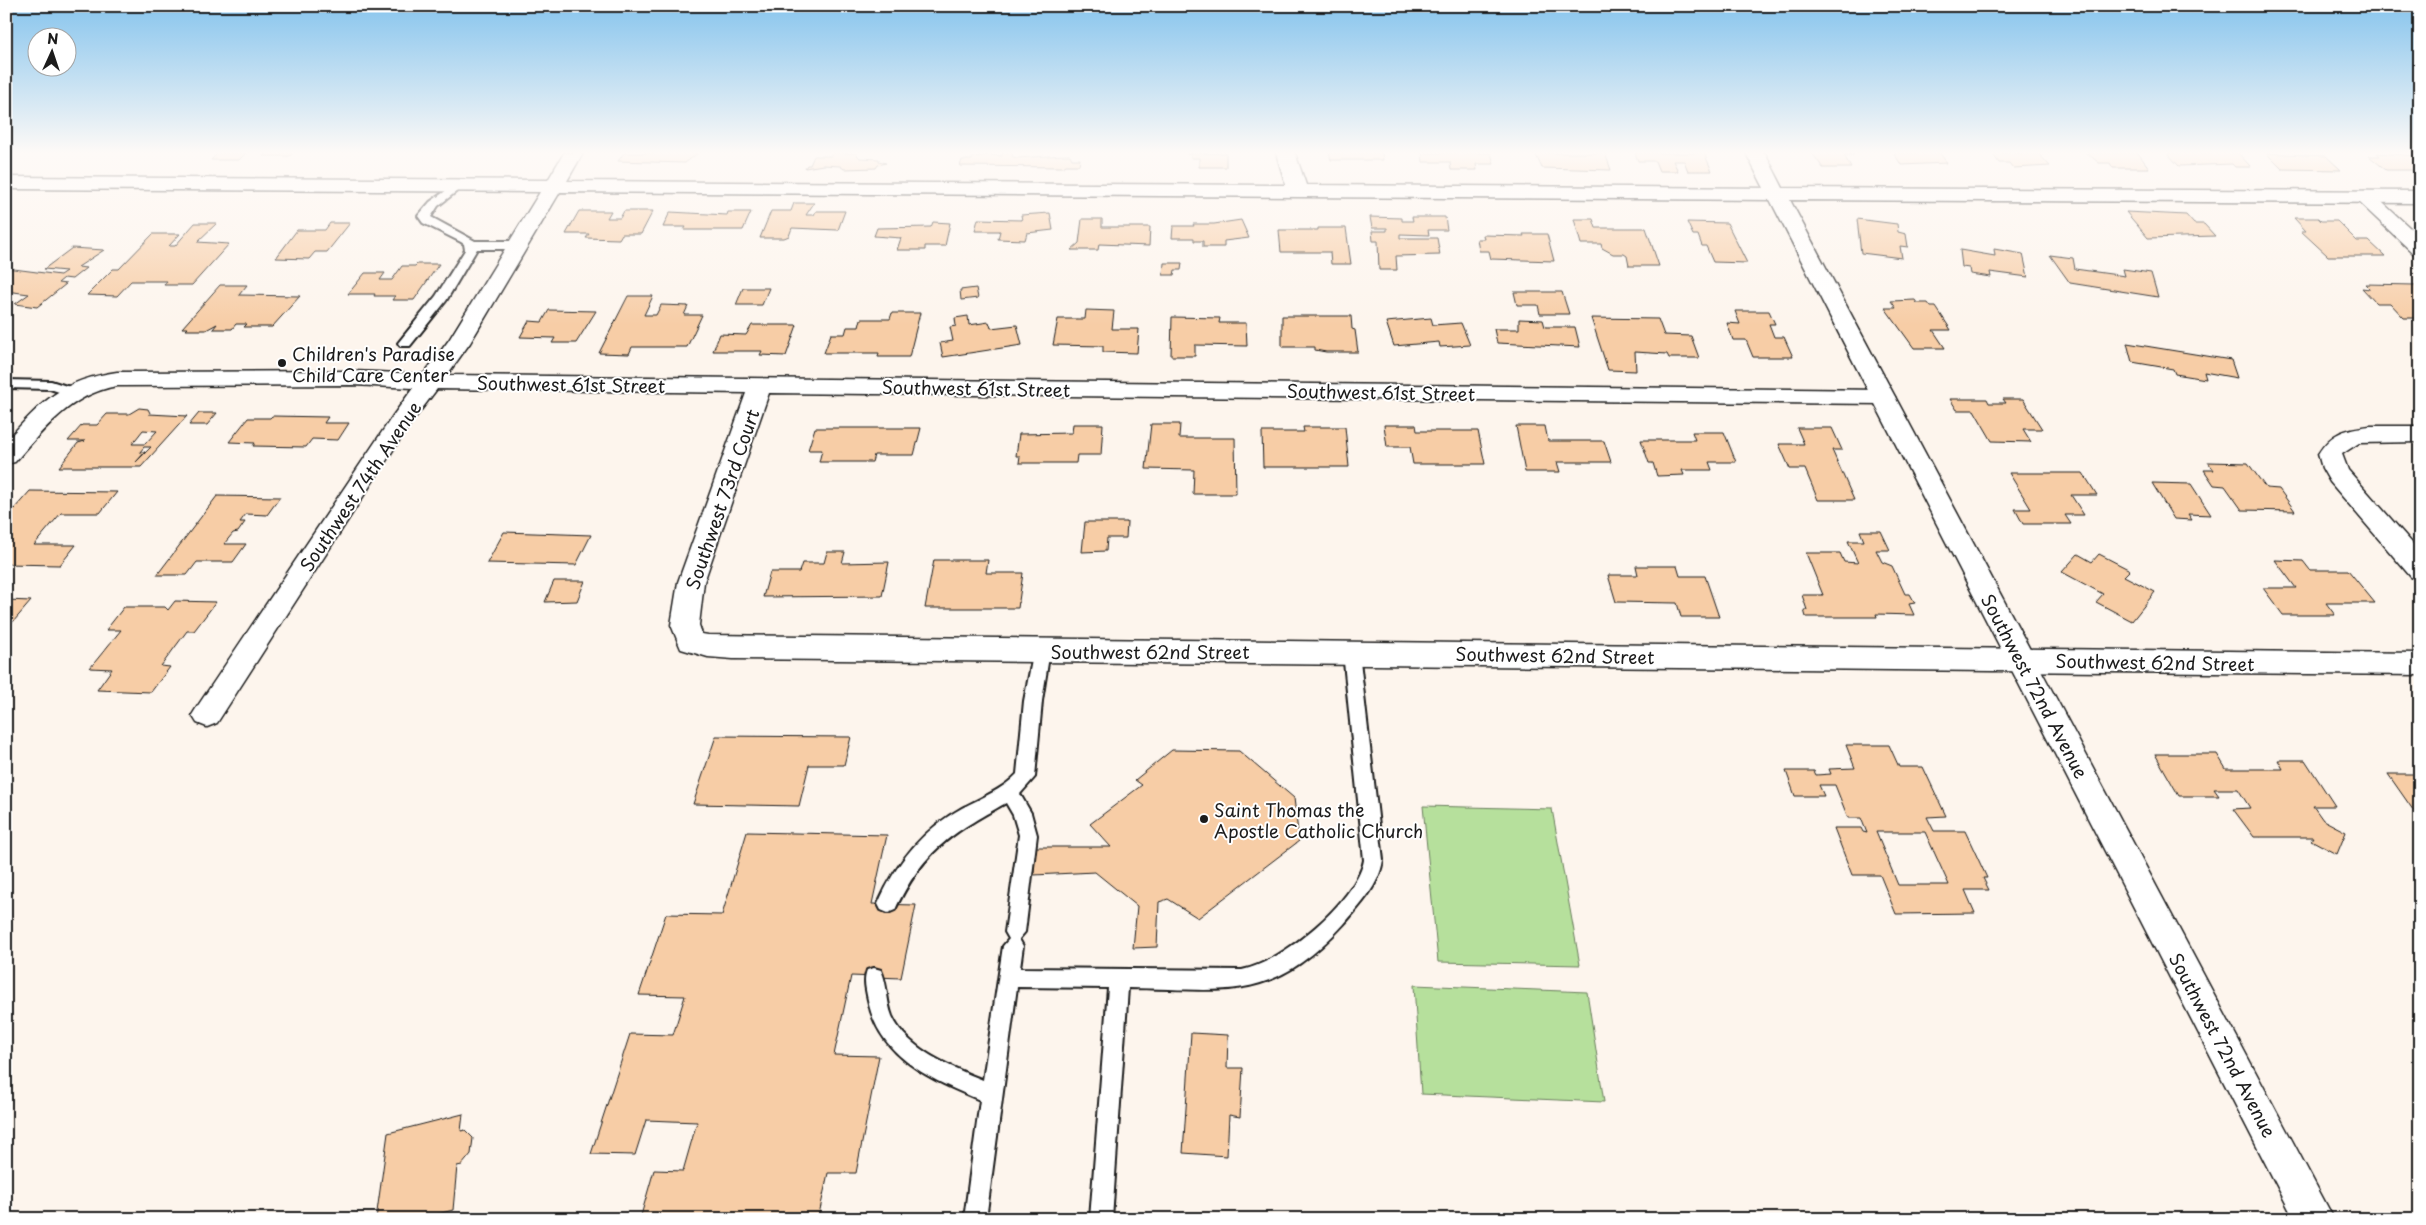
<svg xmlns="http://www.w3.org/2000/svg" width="2426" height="1225" font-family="'Playpen Sans',sans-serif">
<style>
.green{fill:#b6e09c;stroke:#697e5c}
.building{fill:#f7cda6;stroke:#1c1c1c;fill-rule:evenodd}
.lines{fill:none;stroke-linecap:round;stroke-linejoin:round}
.lane-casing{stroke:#1c1c1c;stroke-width:4}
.street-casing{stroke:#1c1c1c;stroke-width:3}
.secondary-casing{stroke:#1c1c1c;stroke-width:3}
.lane{fill:#fff;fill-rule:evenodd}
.street{fill:#fff;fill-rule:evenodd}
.secondary{fill:#fff;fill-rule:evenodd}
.poi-dot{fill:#1c1c1c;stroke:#fff;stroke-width:2}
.labels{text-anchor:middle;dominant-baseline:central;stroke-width:4;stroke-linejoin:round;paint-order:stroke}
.poi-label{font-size:18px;fill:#1c1c1c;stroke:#fff;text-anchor:start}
.street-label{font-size:18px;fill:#1c1c1c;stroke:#fff}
</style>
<rect width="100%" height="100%" fill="#fdf5ed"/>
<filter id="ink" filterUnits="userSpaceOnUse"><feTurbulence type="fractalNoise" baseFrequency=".02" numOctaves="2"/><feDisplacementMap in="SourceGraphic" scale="10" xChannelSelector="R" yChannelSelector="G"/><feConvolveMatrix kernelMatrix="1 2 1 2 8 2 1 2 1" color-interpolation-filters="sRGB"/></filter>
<g filter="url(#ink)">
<g class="green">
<polygon points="1423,806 1552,809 1580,965 1438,962"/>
<polygon points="1414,985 1587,992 1604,1102 1421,1094"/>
</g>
<g class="building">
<polygon points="218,153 246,153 239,160 211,160"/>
<polygon points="266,153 293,153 290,156 263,156"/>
<polygon points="624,153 698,153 685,163 618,161"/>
<polygon points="833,153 855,153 860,158 879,159 879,161 886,163 878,165 876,168 844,169 840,166 823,165 805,168 807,165 810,165 814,156 831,156"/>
<polygon points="1002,153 1013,153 1012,156 1016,158 1064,155 1070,155 1072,159 1080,159 1079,165 1066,165 1063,167 960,166 962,160 972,160 973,157 990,155 1002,156"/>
<polygon points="1226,153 1226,167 1199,167 1199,158 1191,158 1191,154 1186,154"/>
<polygon points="1329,153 1382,153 1383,160 1331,160"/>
<polygon points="1422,153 1491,153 1494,164 1476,164 1477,170 1451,170 1450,162 1423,162"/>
<polygon points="1535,153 1605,153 1611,170 1542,168"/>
<polygon points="1635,153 1704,153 1712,171 1688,171 1684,161 1673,161 1678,171 1659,171 1655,161 1638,161"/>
<polygon points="1812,153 1853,153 1854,155 1844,155 1851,168 1823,168"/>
<polygon points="1894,153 1940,153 1947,163 1901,165"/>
<polygon points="1992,153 2039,154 2050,166 2013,168 2009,163 1999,163"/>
<polygon points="2087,153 2138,153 2149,168 2113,168 2110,163 2099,163"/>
<polygon points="2167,153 2238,153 2251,167 2235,167 2232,164 2179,166"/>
<polygon points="2266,153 2326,156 2341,170 2282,169"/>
<polygon points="2377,153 2418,156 2420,170 2386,170 2369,156 2380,156"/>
<polygon points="794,203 814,203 806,215 814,215 816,211 845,211 838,230 792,228 789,236 784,238 760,238 771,211 791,211"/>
<polygon points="579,211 611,211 607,218 620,218 624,211 653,211 641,234 622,234 619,239 586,238 589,234 566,234"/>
<polygon points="670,212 727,215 728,212 751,212 743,230 684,230 686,227 663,227"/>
<polygon points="2126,212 2186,215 2194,224 2204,224 2215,236 2148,238"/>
<polygon points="1050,213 1053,230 1027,233 1025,240 998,239 1000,231 975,231 978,219 1022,220 1021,215"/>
<polygon points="1370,217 1402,218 1402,221 1413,221 1412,217 1445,217 1447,230 1428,230 1429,235 1400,234 1400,238 1437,238 1440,255 1396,256 1397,270 1379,270 1378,241 1373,241 1372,231 1387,231 1387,228 1372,228"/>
<polygon points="2294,218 2318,218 2321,221 2337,221 2357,241 2369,241 2385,256 2328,256 2301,231 2306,231"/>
<polygon points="1082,219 1102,219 1102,227 1150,227 1149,246 1099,244 1098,250 1071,250 1079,243"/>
<polygon points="1574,219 1593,219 1596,228 1646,228 1659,266 1629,266 1627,256 1624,254 1613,254 1602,248 1601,244 1581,244"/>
<polygon points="1857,219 1897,224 1898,232 1906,234 1908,247 1900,246 1902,258 1861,253"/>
<polygon points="1241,220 1249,238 1224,241 1224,247 1203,247 1203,241 1194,241 1194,238 1172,238 1173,226 1194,226 1193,224 1214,224"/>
<polygon points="933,222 950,223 945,246 925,246 925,250 897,250 901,238 874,236 877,228 931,227"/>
<polygon points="1687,222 1727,223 1747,263 1713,262 1706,246 1702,246 1698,235 1693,235"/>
<polygon points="195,223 217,223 197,242 229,244 192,285 164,285 167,281 131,281 117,296 87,295 113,269 119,269 153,234 180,234 169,246 175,246"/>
<polygon points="330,223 350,223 327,252 315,252 309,259 276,258 297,230 325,230"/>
<polygon points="1318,228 1346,228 1351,264 1331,264 1330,252 1281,252 1279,230 1318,230"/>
<polygon points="1523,234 1547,234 1554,261 1491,259 1489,251 1479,251 1477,239 1484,239 1483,235 1524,236"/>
<polygon points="72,248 104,250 78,267 86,268 72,279 64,278 58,283 66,284 37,307 15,304 29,294 6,291 6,268 60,275 66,271 44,269"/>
<polygon points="1994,249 2023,254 2028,277 1990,272 1991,277 1970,274 1969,268 1962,267 1960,250 1995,256"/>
<polygon points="2050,255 2073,258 2075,269 2125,276 2123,269 2151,273 2158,297 2070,283"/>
<polygon points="1164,263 1182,263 1181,270 1175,270 1174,275 1163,275"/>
<polygon points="417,264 439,264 414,300 392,300 395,296 374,296 375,294 348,294 365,273 385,273 380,280 392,280 402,266 415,266"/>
<polygon points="2365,284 2415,285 2420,290 2420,297 2416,296 2420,301 2420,318 2404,318 2390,303 2376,303 2362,288 2370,289"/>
<polygon points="220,285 247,285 239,295 300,296 272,327 244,327 247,324 236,324 232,329 213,329 217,324 206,330 186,330 188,328 182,328"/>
<polygon points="743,288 769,288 762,305 736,305"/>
<polygon points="976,288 978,298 961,300 960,290"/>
<polygon points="1514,292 1562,292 1569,314 1540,314 1538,305 1517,305"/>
<polygon points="628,296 653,296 644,315 656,315 661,305 688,306 684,315 702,315 687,347 632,347 629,354 599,353"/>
<polygon points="1915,300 1917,303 1928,303 1931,307 1936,307 1951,330 1933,330 1945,348 1914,348 1885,308 1896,308 1891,301"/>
<polygon points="549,310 596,311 576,343 552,343 555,338 520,337 529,321 542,322"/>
<polygon points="1086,310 1114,311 1112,329 1139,329 1137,353 1103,352 1103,346 1053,345 1058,319 1085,319"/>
<polygon points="1735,311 1769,311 1775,324 1769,324 1774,337 1784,337 1793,357 1753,357 1746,340 1733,340 1727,323 1740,324"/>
<polygon points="892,313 920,313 909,357 878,357 879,353 824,353 831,334 845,334 847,327 859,327 861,319 890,319"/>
<polygon points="968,316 969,325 989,322 991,328 1017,325 1022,345 943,357 940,343 953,341 950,327 956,326 955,318"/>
<polygon points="1282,316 1351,316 1352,329 1355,330 1358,352 1326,352 1315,350 1315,347 1282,347"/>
<polygon points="1172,317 1220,318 1219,323 1246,323 1247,346 1195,345 1195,356 1171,356"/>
<polygon points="1431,318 1433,325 1461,323 1470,345 1440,347 1439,342 1394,346 1386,322"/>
<polygon points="1591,318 1658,319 1664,335 1691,336 1699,358 1669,358 1667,354 1635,352 1636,371 1608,370"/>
<polygon points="1519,319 1543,320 1545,327 1575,327 1580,347 1497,343 1494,329 1519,329"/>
<polygon points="752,325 797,325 786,356 760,355 762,351 713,351 720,334 746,335"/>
<polygon points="2127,343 2231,360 2237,378 2204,372 2206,379 2175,374 2173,369 2132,362"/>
<polygon points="1950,399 1987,399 1989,403 2006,403 2003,399 2023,399 2042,429 2023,429 2031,442 1992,441 1974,410 1957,410"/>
<path d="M139 408 148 409 150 413 149 414 187 416 141 467H59L78 443 85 441H68L82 425H97L107 414H129ZM143 430 157 431 145 444H132ZM144 447H151L136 462 145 452H140Z"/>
<polygon points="199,413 217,413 207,425 189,425"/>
<polygon points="272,416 328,417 324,423 349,423 338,440 312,439 306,447 253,446 255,443 229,442 248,418 270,418"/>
<polygon points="1073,424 1103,424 1101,455 1077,455 1076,463 1019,463 1020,456 1016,456 1019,434 1072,433"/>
<polygon points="1151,424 1180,424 1179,438 1235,438 1236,494 1193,494 1194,470 1146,469"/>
<polygon points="1384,425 1416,425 1417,431 1478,431 1485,464 1413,464 1410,447 1387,447"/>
<polygon points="1516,426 1545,426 1548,441 1604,441 1611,462 1557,462 1560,472 1525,472"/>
<polygon points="1303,427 1345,427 1349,467 1263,467 1262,432 1304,432"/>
<polygon points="815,428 921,428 914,455 874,455 872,462 819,462 822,450 808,450"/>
<polygon points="1797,428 1832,428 1842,450 1832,450 1854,500 1818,500 1805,469 1790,469 1779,444 1804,444"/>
<polygon points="1692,432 1724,432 1736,462 1709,462 1712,470 1682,470 1684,475 1657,476 1653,463 1649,463 1641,440 1695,440"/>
<polygon points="2208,462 2248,463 2266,488 2279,489 2295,511 2242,510 2225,486 2214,485 2204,470 2214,470"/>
<polygon points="2009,473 2083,473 2097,495 2071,495 2084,515 2065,515 2071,524 2023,524 2015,509 2031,509"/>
<polygon points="2152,483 2191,484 2211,515 2188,514 2192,520 2174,519"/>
<polygon points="30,491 117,492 100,513 61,513 34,545 76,545 60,565 6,564 6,524 12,518 6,518"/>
<polygon points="217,496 280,497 267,515 246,514 240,522 245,522 238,532 233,533 224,544 246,544 233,562 197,562 187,575 157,575"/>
<polygon points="1085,522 1127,522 1126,538 1107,538 1106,551 1082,552"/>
<polygon points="1860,531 1881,531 1890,550 1876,550 1882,562 1892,566 1905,594 1910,594 1915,603 1909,604 1914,615 1876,614 1877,617 1806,617 1804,610 1807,610 1802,595 1823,595 1806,553 1840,553 1844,562 1858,563 1848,541 1864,541"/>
<polygon points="504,532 591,535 576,565 487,563"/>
<polygon points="827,552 845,552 842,563 889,562 882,596 763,597 770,572 799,572 802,563 824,563"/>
<polygon points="2078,554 2092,562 2099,554 2130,570 2124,576 2155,592 2132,621 2096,602 2103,594 2062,572"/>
<polygon points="934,560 988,560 986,573 1023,573 1018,608 925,608"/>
<polygon points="2275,560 2303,561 2310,570 2348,570 2375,603 2326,603 2335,615 2283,615 2263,588 2296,588"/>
<polygon points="1636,566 1677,566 1680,576 1705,576 1719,617 1681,617 1677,603 1616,602 1608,575 1638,575"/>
<polygon points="554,581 585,581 577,601 545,602"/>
<polygon points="6,600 31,601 13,622 6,622"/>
<polygon points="175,601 216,602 194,631 187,631 161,666 170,667 151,692 97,690 112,669 90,668 121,630 106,630 124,607 165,607 168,610"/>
<polygon points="716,736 851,737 844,765 809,765 799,806 693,804"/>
<path d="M1846 745H1889L1899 767H1923L1946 816 1927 817 1934 831H1965L1987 878H1983L1989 890H1965L1975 913 1896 914 1880 875H1852L1834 828H1861L1863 832 1867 833 1861 818H1848L1835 785H1819L1824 796H1795L1786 771H1814L1816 775 1831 774 1829 769 1855 768ZM1876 832H1925L1949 885H1898Z"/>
<polygon points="1172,750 1239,751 1294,798 1299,841 1198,918 1168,899 1159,902 1157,947 1133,948 1137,906 1095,872 1034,875 1034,847 1111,847 1090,824 1142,785 1135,780"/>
<polygon points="2155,754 2217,754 2226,769 2283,769 2278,760 2305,760 2335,806 2313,806 2323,820 2346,832 2337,854 2311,840 2313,837 2254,837 2233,809 2250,808 2238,789 2214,789 2219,796 2179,796"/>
<polygon points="2388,774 2420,774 2420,817 2418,817"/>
<polygon points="747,832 887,835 872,904 916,905 901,978 851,976 834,1055 879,1056 856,1173 828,1173 818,1219 640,1219 654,1170 683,1171 697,1122 646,1120 635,1155 591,1154 630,1034 673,1035 685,996 639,995 666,914 722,915"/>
<polygon points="1191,1033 1228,1035 1227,1068 1243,1068 1240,1117 1229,1115 1227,1156 1183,1153"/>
<polygon points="463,1114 461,1131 465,1130 473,1138 471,1154 462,1165 457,1166 453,1210 419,1219 376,1219 388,1133"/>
</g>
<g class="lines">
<defs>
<g id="lane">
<polygon points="457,183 461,184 461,188 438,206 431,217 475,241 519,241 525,245 519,249 477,249 446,301 410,346 400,346 398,343 436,296 465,250 464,244 461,242 423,223 418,216 430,202"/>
<polygon points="6,380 51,381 76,389 78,392 71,396 50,389 6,388"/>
<path d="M1042 644 1048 646 1050 650 1042 701 1035 777 1020 794 1031 813 1037 835 1025 932 1019 939 1023 946 1020 968 1242 970C1282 963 1357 900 1364 860L1343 652 1345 647 1351 646 1357 647 1359 652 1383 860C1379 886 1361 904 1344 924 1269 1005 1228 989 1128 988L1112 1219H1090L1108 988 1017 987 986 1219H964L980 1100C932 1080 879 1058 868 1000 866 990 863 980 867 970L874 968 881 970C888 985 886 1001 892 1016 907 1050 952 1067 983 1080L1003 946 1009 939 1005 932 1019 835 1013 815 1006 803C950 834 923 851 895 910L888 913 881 910 878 904C896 863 922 830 962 808 981 798 1002 790 1017 774L1024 701 1034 650 1036 646Z"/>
</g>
<g id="street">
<path d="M564 153H583L567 181 1286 185 1276 153H1295L1306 185 1777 188 1784 190 1787 194 1784 198 1777 200 560 192 470 343 447 375 1883 390 1891 392 1895 397 1891 402 1883 404 769 393 704 582 699 625 702 634 708 635 2420 653V675L733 659 708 657 681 649 671 625 678 582 746 393 437 389 408 427 217 723 207 727 197 723 192 715 197 707 392 417 413 388 353 385 117 386C71 394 44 429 15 462L6 464V441C43 401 61 380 117 372L353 371 424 374 449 340 540 192 6 189V177L548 180Z"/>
<polygon points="2365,191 2372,193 2420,237 2420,255 2413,253 2358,201 2355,197 2358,193"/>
<path d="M2370 426H2420V442L2359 443 2342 454 2348 470 2420 552V580L2411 577 2330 482 2322 468 2318 454C2332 432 2345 429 2370 426Z"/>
</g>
<polygon id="secondary" points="1746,153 1765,153 1783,188 2420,191 2420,203 1790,200 2334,1219 2294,1219"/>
</defs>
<use href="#lane" class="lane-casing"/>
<use href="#street" class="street-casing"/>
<use href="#secondary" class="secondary-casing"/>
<use href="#lane" class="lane"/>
<use href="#street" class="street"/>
<use href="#secondary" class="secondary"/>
</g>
</g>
<linearGradient id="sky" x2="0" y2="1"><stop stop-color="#86c4ed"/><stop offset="0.47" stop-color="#fefaf7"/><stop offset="1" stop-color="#fefaf7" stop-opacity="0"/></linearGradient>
<rect width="2426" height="325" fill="url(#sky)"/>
<g class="poi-dot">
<circle cx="282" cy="363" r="5"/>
<circle cx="1204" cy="819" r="5"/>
</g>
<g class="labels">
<g class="poi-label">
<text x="292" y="353">Children's Paradise<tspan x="292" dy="21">Child Care Center</tspan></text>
<text x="1214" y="809">Saint Thomas the<tspan x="1214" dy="21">Apostle Catholic Church</tspan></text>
</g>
<g class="street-label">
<text transform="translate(571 384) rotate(1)">Southwest 61st Street</text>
<text transform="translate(976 388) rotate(1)">Southwest 61st Street</text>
<text transform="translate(1381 392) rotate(1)">Southwest 61st Street</text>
<text transform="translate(360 486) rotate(-56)">Southwest 74th Avenue</text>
<text transform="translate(722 499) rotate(-71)">Southwest 73rd Court</text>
<text x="1150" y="651">Southwest 62nd Street</text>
<text transform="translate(1555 655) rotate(1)">Southwest 62nd Street</text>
<text transform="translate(2155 662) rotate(1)">Southwest 62nd Street</text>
<text transform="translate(2035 686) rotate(62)">Southwest 72nd Avenue</text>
<text transform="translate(2223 1045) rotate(62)">Southwest 72nd Avenue</text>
</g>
</g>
<rect width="2426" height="1225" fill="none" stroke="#fff" stroke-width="25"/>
<rect x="12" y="12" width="2401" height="1200" fill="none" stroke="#1c1c1c" stroke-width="2" filter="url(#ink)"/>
<g transform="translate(52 52) rotate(3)"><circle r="24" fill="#ffffff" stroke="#a4a4a4"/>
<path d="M0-4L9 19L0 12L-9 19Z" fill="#1c1c1c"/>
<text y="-8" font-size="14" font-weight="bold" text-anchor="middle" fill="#1c1c1c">N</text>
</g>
</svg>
